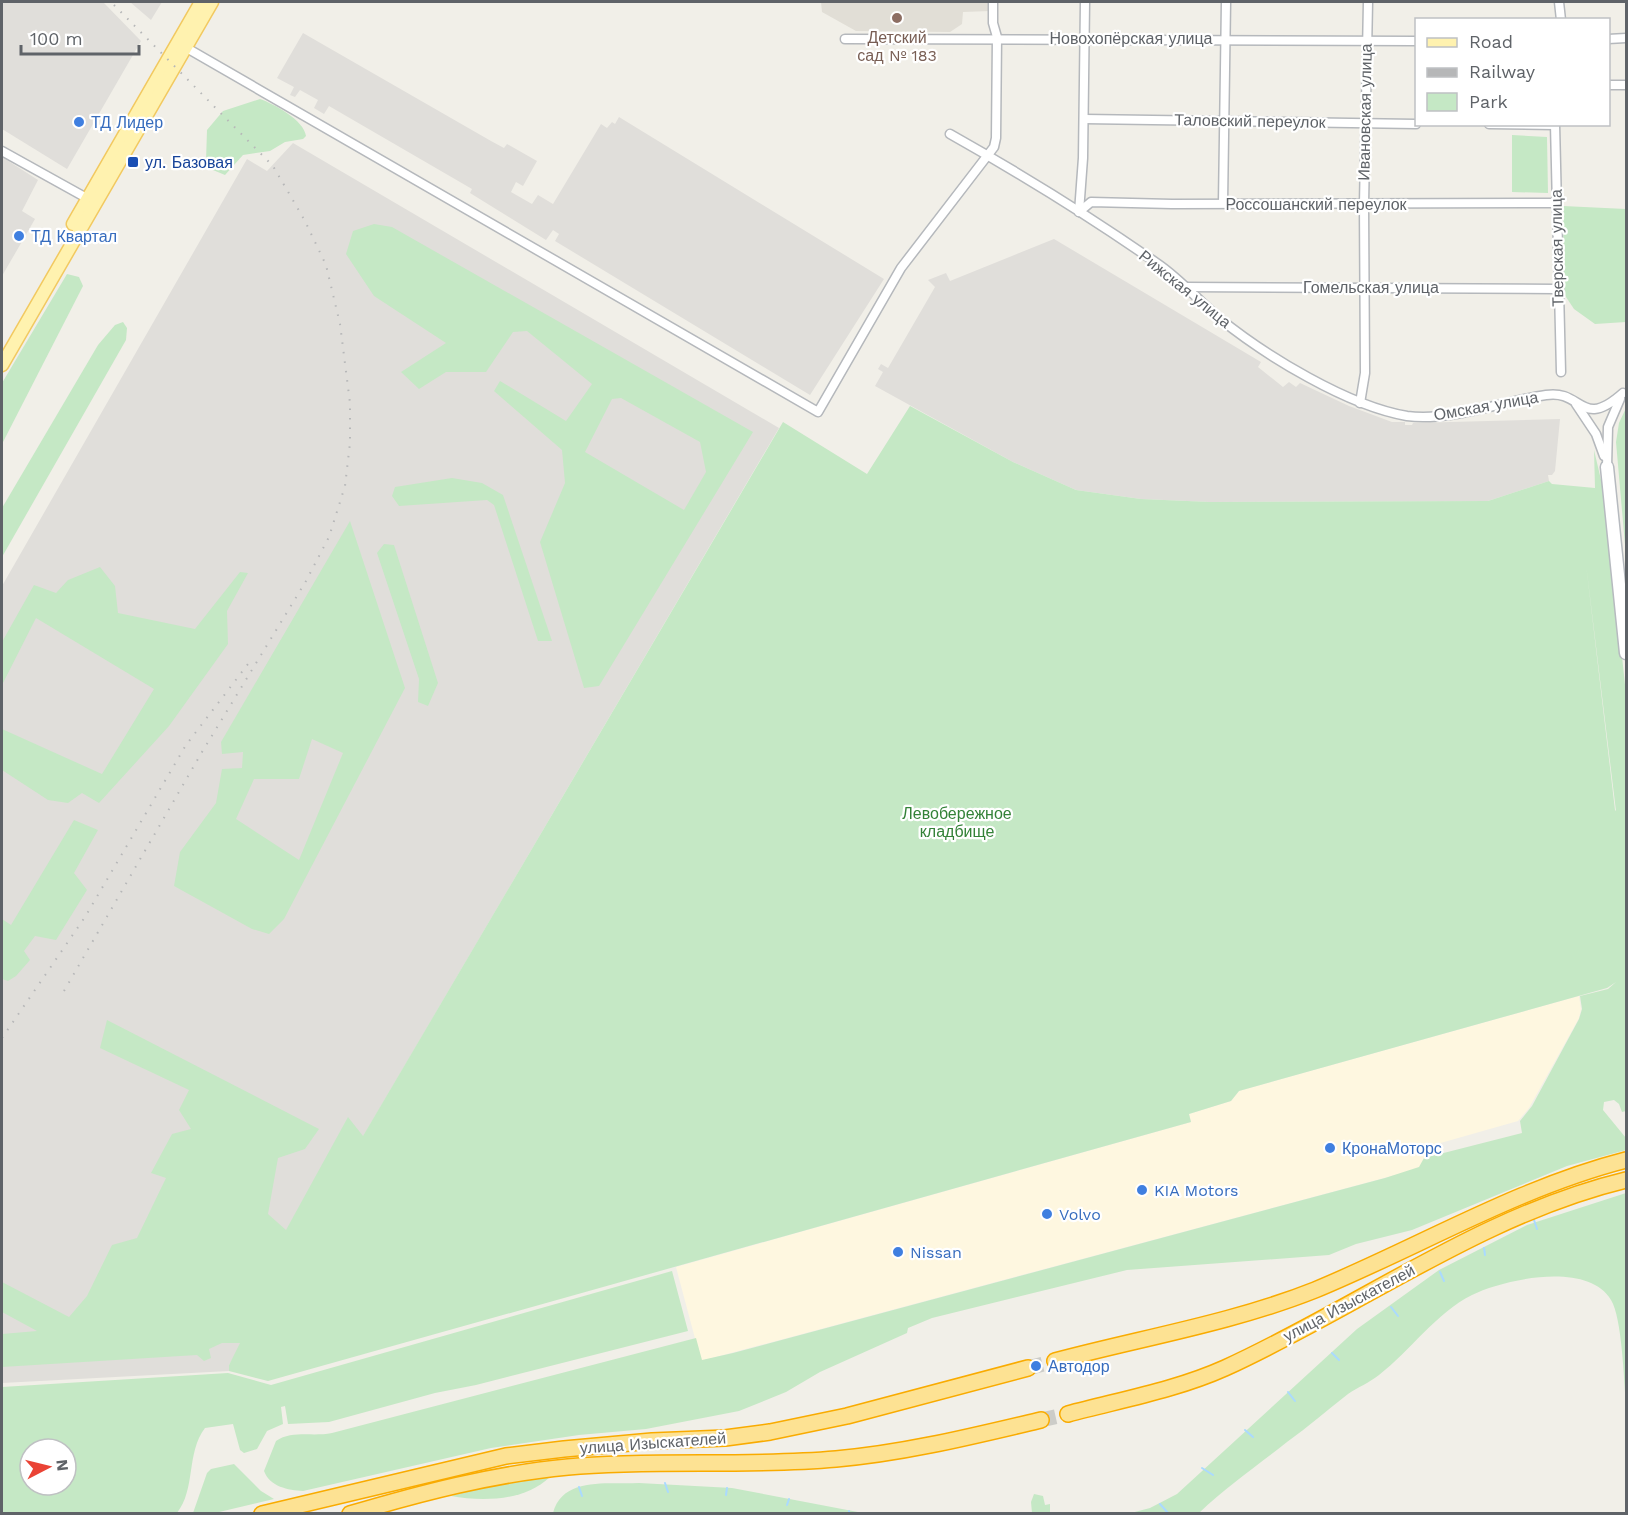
<svg xmlns="http://www.w3.org/2000/svg" width="1628" height="1515" font-family="'Work Sans',sans-serif">
<style>
.commercial{fill:#fef7e0}
.industrial{fill:#e0deda}
.education{fill:#e1ded6}
.green{fill:#c5e8c5;fill-rule:evenodd}
.lines{fill:none;stroke-linecap:round;stroke-linejoin:round}
.stream{stroke:#aadaff;stroke-width:2}
.highway-tunnel{stroke:#ccccc8;stroke-width:15;stroke-dasharray:15 8;stroke-linecap:butt}
.street-casing{stroke:#b5b8bc;stroke-width:11}
.secondary-casing{stroke:#b6babf;stroke-width:15}
.primary-casing{stroke:#f2c960;stroke-width:15}
.highway-casing{stroke:#f9ab00;stroke-width:18}
.street{stroke:#fff;stroke-width:8}
.secondary{stroke:#fff;stroke-width:12}
.primary{stroke:#fff2af;stroke-width:12}
.highway{stroke:#fde293;stroke-width:15}
.rail{stroke:#b6b7b8;stroke-width:2;stroke-dasharray:1.5 8;stroke-linecap:butt}
.education-dot{fill:#8d6e63;stroke:#fff;stroke-width:2}
.shop-dot{fill:#3f7fe0;stroke:#fff;stroke-width:2}
.transit-dot{fill:#1a4fb4;stroke:#fff;stroke-width:2}
.labels{text-anchor:middle;dominant-baseline:central;stroke-width:4.5;stroke-linejoin:round;paint-order:stroke}
.education-label{font-size:16px;fill:#785e54;stroke:#fff}
.street-label{font-size:16px;fill:#5f6368;stroke:#fff}
.shop-label{font-size:16px;fill:#366cbe;stroke:#fff;text-anchor:start}
.transit-label{font-size:16px;fill:#164399;stroke:#fff;text-anchor:start}
.park-label{font-size:16px;fill:#348238;stroke:#fff}
</style>
<rect width="100%" height="100%" fill="#f1efe8"/>
<polygon class="commercial" points="1579,996 1581,1009 1579,1018 1529,1108 1518,1121 1430,1146 1425,1167 701,1361 676,1267 1191,1122 1189,1114 1231,1101 1239,1091"/>
<g class="industrial">
<polygon points="2,2 103,2 141,41 67,169 2,129"/>
<polygon points="130,2 162,2 151,20"/>
<polygon points="303,33 491,141 504,148 507,144 537,161 523,186 516,182 511,192 532,204 538,195 553,204 601,124 607,128 612,122 615,124 619,117 884,279 810,395 555,241 559,234 553,230 546,240 470,193 472,189 329,106 324,114 314,108 318,100 300,90 295,97 290,95 294,87 277,78"/>
<polygon points="293,143 779,428 229,1365 229,1371 2,1383 2,586 247,159 267,171"/>
<polygon points="2,157 38,180 22,211 35,219 2,276"/>
<polygon points="1054,239 1261,362 1258,367 1283,387 1289,382 1296,387 1300,383 1349,406 1392,422 1405,422 1405,425 1412,425 1413,423 1560,419 1555,471 1552,475 1548,475 1549,481 1488,501 1210,502 1141,499 1076,490 1013,462 875,386 883,372 878,369 881,364 888,368 935,287 928,280 946,273 950,281"/>
</g>
<polygon class="education" points="821,2 989,2 990,11 963,12 962,24 950,32 856,31 822,12"/>
<g class="green">
<path d="M260 99C274 104 304 120 306 136L303 139 285 142 270 151 243 155 225 175 213 170 206 161 207 130 223 111Z"/>
<polygon points="1512,135 1547,137 1548,193 1512,192"/>
<polygon points="1563,206 1626,209 1626,322 1595,324 1574,309 1564,294"/>
<path d="M374 224 392 227 753 432 599 686 584 688 540 542 565 483 562 450 494 391 500 381 566 421 592 384 527 331 513 332 486 372H446L419 389 401 372 446 343 374 296 346 254 353 231ZM621 398 700 442 706 472 684 510 585 452 612 399Z"/>
<polygon points="67,274 79,277 83,286 2,444 2,383"/>
<polygon points="123,322 127,328 126,340 2,557 2,508 98,345 115,325"/>
<path d="M910 406 1013 462 1076 490 1141 499 1210 502 1488 501 1549 481 1552 484 1595 488 1594 450 1605 497 1626 694V1111L1622 1112 1619 1104 1614 1100 1604 1102 1603 1110 1626 1138V1150L1567 1166 1412 1230 1356 1244 1329 1255 1127 1270 932 1318 908 1328 907 1333 820 1372 786 1392 739 1411 646 1429 579 1435 491 1448 303 1491C288 1490 270 1487 264 1471L276 1441C292 1430 313 1437 332 1433L696 1338 702 1360 733 1353 1385 1178 1419 1167 1424 1158 1522 1133 1520 1121 1532 1106 1579 1019 1582 1009 1580 996 1608 989 1616 982 1607 988 1239 1091 1231 1101 1189 1114 1191 1122 268 1381 229 1371V1365L240 1343H222L209 1349 211 1358 204 1361 197 1355 2 1367V1334L37 1331 2 1312V1282L69 1317 87 1296 112 1245 137 1238 166 1178 151 1173 172 1134 191 1129 179 1110 189 1090 100 1048 107 1020 319 1129 305 1149 278 1158 268 1214 286 1230 348 1117 363 1136 783 422 867 474ZM1586 564 1616 811 1615 810Z"/>
<polygon points="1626,408 1626,556 1616,442 1619,423"/>
<polygon points="452,478 482,483 503,495 552,641 538,641 494,505 487,500 399,506 392,496 395,487"/>
<path d="M350 521 405 688 284 919 269 934 252 929 174 886 180 852 216 803 222 769 242 768 243 752 222 754 221 742ZM312 739 343 753 299 860 236 819 254 779H299Z"/>
<polygon points="384,544 394,545 438,683 428,706 418,702 419,679 377,553"/>
<polygon points="100,567 115,586 118,613 195,629 240,572 248,573 227,611 228,644 169,726 99,803 82,793 68,803 48,800 2,770 2,729 102,774 154,689 36,618 2,685 2,642 34,585 56,593 68,580"/>
<polygon points="74,820 98,830 74,873 87,890 56,940 35,936 24,951 30,960 16,976 8,981 2,979 2,919 11,925"/>
<path d="M1626 1193V1404C1624 1381 1622 1317 1611 1300 1588 1261 1505 1279 1472 1295 1436 1313 1410 1351 1379 1375 1369 1383 1358 1387 1348 1394 1327 1410 1308 1427 1287 1442 1257 1466 1227 1486 1199 1513H1131L1150 1508 1177 1494 1357 1329 1439 1270 1527 1225Z"/>
<path d="M672 1271 688 1331 476 1385 435 1393 329 1422 288 1424 285 1406 281 1407 283 1424 267 1431 257 1449 244 1453 240 1450 233 1424 205 1428C186 1453 196 1489 177 1513H2V1387L228 1373 271 1385ZM30 1449H66V1485H30Z"/>
<polygon points="234,1464 261,1491 274,1499 215,1513 193,1513 207,1473 211,1469"/>
<path d="M550 1477C525 1501 483 1502 451 1496L491 1485Z"/>
<path d="M639 1483 732 1488 863 1513H553C563 1476 608 1485 639 1483Z"/>
<polygon points="1034,1494 1043,1496 1045,1505 1050,1504 1050,1513 1032,1513 1031,1502"/>
</g>
<g class="lines">
<g class="stream">
<polyline points="1534,1220 1537,1229"/>
<polyline points="1484,1248 1485,1255"/>
<polyline points="1440,1272 1444,1281"/>
<polyline points="1391,1307 1398,1316"/>
<polyline points="1332,1353 1339,1360"/>
<polyline points="1288,1392 1295,1401"/>
<polyline points="1245,1430 1253,1437"/>
<polyline points="1202,1468 1213,1475"/>
<polyline points="665,1483 668,1492"/>
<polyline points="579,1487 582,1496"/>
<polyline points="726,1495 727,1488"/>
<polyline points="1160,1504 1169,1514"/>
<polyline points="787,1505 789,1499"/>
<polyline points="849,1511 849,1514"/>
</g>
<g class="highway-tunnel">
<polyline points="1028,1368 1055,1361"/>
<polyline points="1041,1420 1068,1414"/>
</g>
<defs>
<g id="street">
<polyline points="1559,2 1561,20"/>
<polyline points="845,39 1416,41"/>
<polyline points="1608,39 1626,38"/>
<polyline points="185,47 818,412 901,268 994,147 996,138 997,37 993,23 993,2"/>
<polyline points="1608,85 1626,85"/>
<polyline points="1084,119 1416,124"/>
<polyline points="1489,124 1555,125"/>
<polyline points="1555,124 1561,372"/>
<path d="M950 134C1021 174 1091 217 1158 264 1180 279 1199 301 1219 318 1266 356 1348 406 1407 416 1450 422 1504 401 1546 395 1583 389 1580 431 1623 393"/>
<polyline points="2,151 92,201"/>
<polyline points="1223,203 1226,2"/>
<polyline points="1079,212 1091,202 1172,204 1557,203"/>
<polyline points="1079,212 1083,158 1085,2"/>
<polyline points="1185,287 1557,289"/>
<polyline points="1360,403 1365,373 1364,204 1368,2"/>
<polyline points="1576,404 1596,434 1604,456"/>
<polyline points="1607,467 1608,427 1620,399"/>
</g>
<polyline id="secondary" points="1607,467 1626,653"/>
<g id="primary">
<polyline points="73,224 201,2"/>
<polyline points="2,365 212,2"/>
</g>
<g id="highway">
<path d="M1055 1361C1141 1338 1232 1323 1315 1290 1419 1247 1517 1188 1626 1160"/>
<path d="M1068 1414C1120 1400 1176 1390 1225 1368 1359 1307 1481 1215 1626 1180"/>
<polyline points="262,1514 506,1456 564,1449 652,1441 725,1438 770,1432 847,1416 1028,1368"/>
<path d="M350 1514C421 1493 493 1474 568 1467 657 1459 747 1467 836 1459 905 1453 973 1436 1041 1420"/>
</g>
</defs>
<use href="#street" class="street-casing"/>
<use href="#secondary" class="secondary-casing"/>
<use href="#primary" class="primary-casing"/>
<use href="#highway" class="highway-casing"/>
<use href="#street" class="street"/>
<use href="#secondary" class="secondary"/>
<use href="#primary" class="primary"/>
<use href="#highway" class="highway"/>
<g class="rail">
<polyline points="64,991 202,752 306,581 329,537 345,486 350,443 350,403 340,324 326,265 305,221 273,166 111,2"/>
<polyline points="2,1038 85,917 186,745 248,664"/>
</g>
</g>
<circle class="education-dot" cx="897" cy="18" r="6"/>
<g class="shop-dot">
<circle cx="79" cy="122" r="6"/>
<circle cx="19" cy="236" r="6"/>
<circle cx="1330" cy="1148" r="6"/>
<circle cx="1142" cy="1190" r="6"/>
<circle cx="1047" cy="1214" r="6"/>
<circle cx="898" cy="1252" r="6"/>
<circle cx="1036" cy="1366" r="6"/>
</g>
<rect class="transit-dot" x="127" y="156" width="12" height="12" rx="3"/>
<g class="labels">
<g class="education-label">
<text x="897" y="37">Детский<tspan x="897" dy="18">сад № 183</tspan></text>
</g>
<g class="street-label">
<text x="1131" y="38">Новохопёрская улица</text>
<text transform="translate(1365 112) rotate(-89)">Ивановская улица</text>
<text transform="translate(1250 121) rotate(1)">Таловский переулок</text>
<text x="1316" y="204">Россошанский переулок</text>
<text transform="translate(1557 248) rotate(-91)">Тверская улица</text>
<text x="1371" y="287">Гомельская улица</text>
<text transform="translate(1185 289) rotate(39)">Рижская улица</text>
<text transform="translate(1486 406) rotate(-10)">Омская улица</text>
<text transform="translate(1349 1303) rotate(-28)">улица Изыскателей</text>
<text transform="translate(653 1443) rotate(-4)">улица Изыскателей</text>
</g>
<g class="shop-label">
<text x="91" y="122">ТД Лидер</text>
<text x="31" y="236">ТД Квартал</text>
<text x="1342" y="1148">КронаМоторс</text>
<text x="1154" y="1190">KIA Motors</text>
<text x="1059" y="1214">Volvo</text>
<text x="910" y="1252">Nissan</text>
<text x="1048" y="1366">Автодор</text>
</g>
<g class="transit-label">
<text x="145" y="162">ул. Базовая</text>
</g>
<g class="park-label">
<text x="957" y="813">Левобережное<tspan x="957" dy="18">кладбище</tspan></text>
</g>
</g>
<rect width="1628" height="1515" fill="none" stroke="#5f6368" stroke-width="6"/>
<rect x="1415" y="18" width="195" height="108" fill="#ffffff" stroke="#bfc1c3" stroke-width="1.5"/>
<rect x="1427" y="38" width="30" height="9" fill="#fff2af" stroke="#bfc1c3" stroke-width="1.5"/>
<text x="1469" y="48" font-size="18" fill="#5f6368">Road</text>
<rect x="1427" y="68" width="30" height="9" fill="#b6b7b8" stroke="#bfc1c3" stroke-width="1.5"/>
<text x="1469" y="78" font-size="18" fill="#5f6368">Railway</text>
<rect x="1427" y="93" width="30" height="18" fill="#c5e8c5" stroke="#bfc1c3" stroke-width="1.5"/>
<text x="1469" y="108" font-size="18" fill="#5f6368">Park</text>
<g transform="translate(48 1467) rotate(83)"><circle r="28" fill="#ffffff" stroke="#bfc1c3" stroke-width="1.5"/>
<path d="M0-4.5L10 22L0 15L-10 22Z" fill="#ea4335"/>
<text y="-9" font-size="16" font-weight="bold" text-anchor="middle" fill="#5f6368">N</text>
</g>
<path d="M21 45v9h118v-9" fill="none" stroke="#5f6368" stroke-width="3"/>
<text x="30" y="45" font-size="18" fill="#5f6368" stroke="#ffffff" stroke-width="4.5" paint-order="stroke">100 m</text>
</svg>
